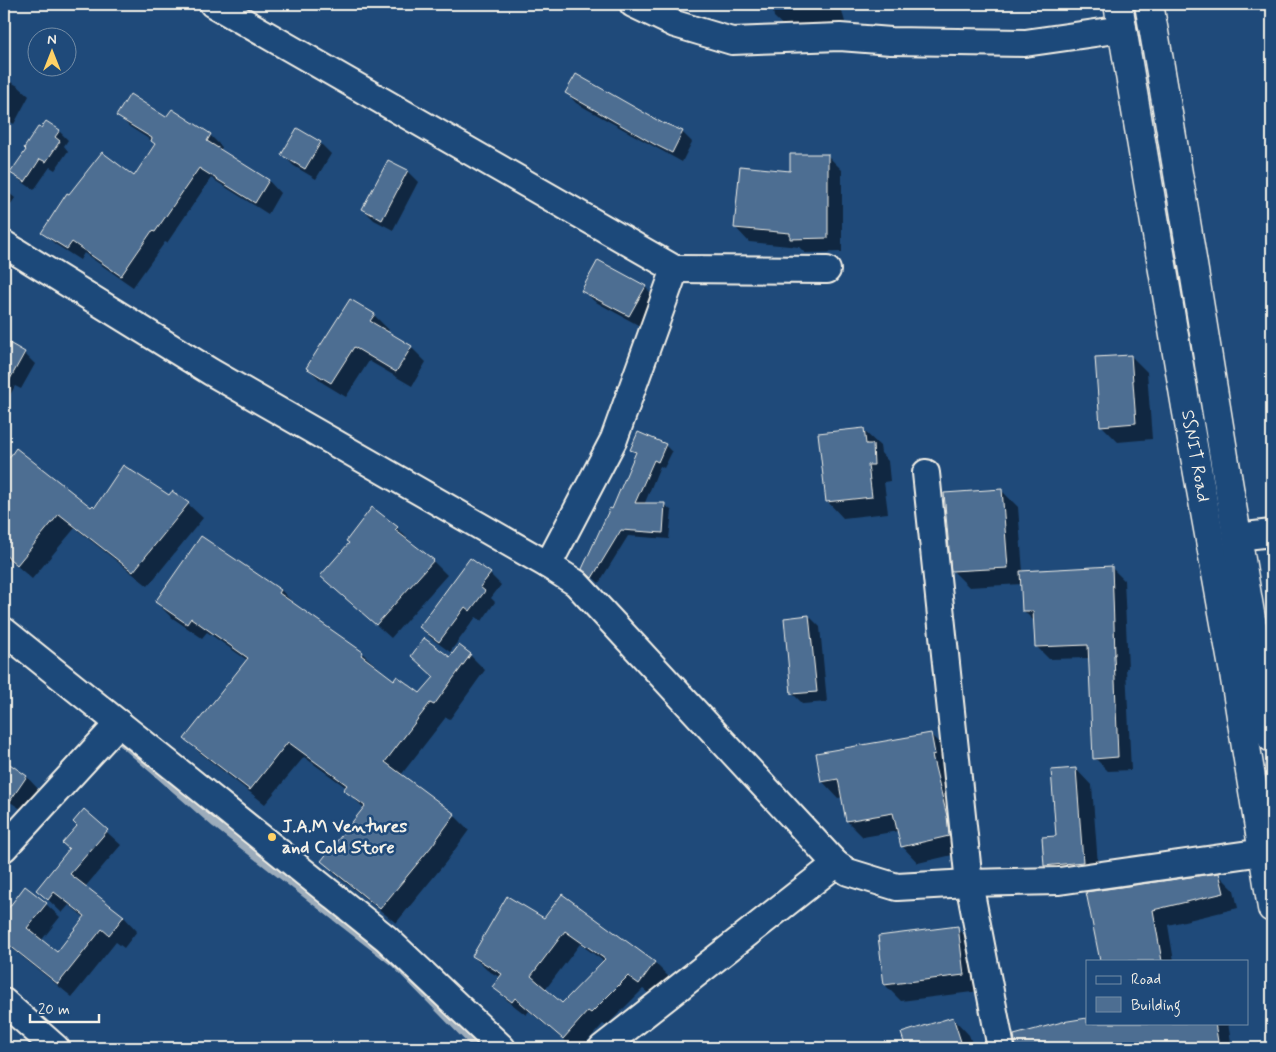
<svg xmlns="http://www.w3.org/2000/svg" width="1276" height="1052" font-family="Mynerve,sans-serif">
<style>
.shadow{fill:#0007;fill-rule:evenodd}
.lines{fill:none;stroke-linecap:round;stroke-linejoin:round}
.stream{stroke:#9cacbb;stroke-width:7}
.building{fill:#4d6e92;stroke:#f4f1e8;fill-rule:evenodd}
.street-casing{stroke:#f4f1e8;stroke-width:30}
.secondary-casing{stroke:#f4f1e8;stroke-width:31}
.street{stroke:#1f4a7a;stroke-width:26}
.secondary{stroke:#1f4a7a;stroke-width:28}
.poi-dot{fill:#ffd166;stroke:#1f4a7a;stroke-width:2}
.labels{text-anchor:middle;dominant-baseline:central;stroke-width:5;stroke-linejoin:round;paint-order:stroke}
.street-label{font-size:18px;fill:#f4f1e8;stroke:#1f4a7a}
.poi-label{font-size:18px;font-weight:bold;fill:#f4f1e8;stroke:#1f4a7a;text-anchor:start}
</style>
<rect width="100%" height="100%" fill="#1f4a7a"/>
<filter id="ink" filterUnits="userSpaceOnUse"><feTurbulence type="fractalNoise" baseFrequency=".02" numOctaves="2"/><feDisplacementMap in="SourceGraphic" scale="10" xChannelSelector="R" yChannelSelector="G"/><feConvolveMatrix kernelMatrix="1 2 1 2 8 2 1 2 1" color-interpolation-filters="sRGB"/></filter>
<g filter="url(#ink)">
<g class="shadow">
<polygon points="772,4 840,4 845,22 791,33 774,17"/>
<polygon points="4,78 18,86 29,96 14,124 4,118"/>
<polygon points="567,93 682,132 692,142 682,162 576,103"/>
<polygon points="172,110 210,135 222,147 220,151 269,181 280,193 268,214 211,178 167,243 165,242 133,287 84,253 80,260 55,244 43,233 134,177 155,143 130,127 118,116 167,118"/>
<polygon points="41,130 59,131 68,140 64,146 68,151 55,170 50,167 34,190 21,181 12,173"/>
<polygon points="320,143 331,154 316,179 294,166 283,155"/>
<polygon points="827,155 842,170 842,252 805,253 799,247 749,242 735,227 791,172"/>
<polygon points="407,171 418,182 393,230 374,220 363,209"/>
<polygon points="4,189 15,198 4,214"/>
<polygon points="645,287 656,298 640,326 594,301 583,290"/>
<polygon points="374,315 389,330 387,332 411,347 426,362 412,386 369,361 346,397 323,383 308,368"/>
<polygon points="4,342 24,353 35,364 21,389 15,386 4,406"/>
<polygon points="1131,356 1147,372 1152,439 1118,442 1101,425"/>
<polygon points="863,430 880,446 881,453 888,461 890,481 884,482 888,513 843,518 827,501"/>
<polygon points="665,445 672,452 664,468 660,466 644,505 665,505 672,511 669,539 628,536 599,583 590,575 613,511 636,454 632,450"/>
<polygon points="17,450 91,508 169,497 188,504 203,518 148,586 75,528 32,579 9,559 4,564 4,466"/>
<polygon points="1002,491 1018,507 1023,572 1111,567 1124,580 1128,668 1126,668 1131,770 1108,771 1095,758 1089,658 1049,659 1036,646 1035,622 1024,611 1022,584 969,587 953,571"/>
<polygon points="397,528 411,542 410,543 433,561 447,575 391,638 321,575"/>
<polygon points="202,537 281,590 296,606 362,653 394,682 421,695 435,678 412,656 450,658 470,655 485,670 450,719 446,717 401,775 454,815 469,830 446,862 396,923 337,876 322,861 365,809 345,790 347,788 304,757 265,804 200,753 185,738 247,660 207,632 202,638 171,617 156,602"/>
<polygon points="490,574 501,585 491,598 495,602 482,621 476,617 450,652 431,638 420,627"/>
<polygon points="809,616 820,627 827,702 803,704 792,693"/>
<polygon points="930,734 947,751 965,852 918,863 902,846 898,831 863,837 847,821 843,797 838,798 822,781"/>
<polygon points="4,762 27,777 39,790 24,811 4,798"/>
<polygon points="1076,769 1092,786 1099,878 1062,882 1046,866 1057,837"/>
<polygon points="84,811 121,845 85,887 124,917 137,931 124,948 116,942 72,997 4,942 4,916 26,888 46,904 60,917 41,941 57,954 85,918 69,905 62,913 38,890 70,849"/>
<polygon points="1219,875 1234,890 1238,908 1168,925 1174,961 1101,961 1088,893"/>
<path d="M562 896 655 963 669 977 653 997 643 989 606 1026 603 1024 581 1048H573L529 1011 526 1015 508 1001 494 987 501 978 487 970 473 956 545 919ZM580 944 605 962 562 1005 545 990Z"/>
<polygon points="957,928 974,944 980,991 901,1001 885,985"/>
<polygon points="953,1018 969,1035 974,1048 907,1048 903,1034"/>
<polygon points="1087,1019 1087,1023 1228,1023 1232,1048 1021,1048 1018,1035 1062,1023"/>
</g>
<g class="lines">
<polyline class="stream" points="113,735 215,824 395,964 477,1048"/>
</g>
<g class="building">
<polygon points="576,74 664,124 664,123 683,131 672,153 654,144 565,93"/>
<polygon points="130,94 166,117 172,109 211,134 207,141 269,180 255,203 199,168 155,232 152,231 121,276 72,242 67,249 41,233 67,193 69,194 102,152 134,176 155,144 151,141 152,138 116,116"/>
<polygon points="46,121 60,130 55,137 60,141 46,162 40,159 25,182 10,173 26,150 24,148 38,127 41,128"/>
<polygon points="297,128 321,142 305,169 281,155"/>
<polygon points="790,154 828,154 828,238 790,239 790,233 734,228 740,166 790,171"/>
<polygon points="388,160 408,170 382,220 362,209"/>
<polygon points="598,260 646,286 629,316 581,291"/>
<polygon points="350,299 375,314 370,321 412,346 396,372 354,347 331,383 306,368"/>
<polygon points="4,340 25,352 4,390"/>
<polygon points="1131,355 1136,423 1100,426 1095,357"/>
<polygon points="864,428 866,444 873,444 874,465 868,465 872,497 826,502 818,433"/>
<polygon points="638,432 666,444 658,462 654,460 635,503 665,503 663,533 621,530 592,578 582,569 610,508 612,509 636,452 630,450"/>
<polygon points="16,448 91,507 93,505 95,507 123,465 169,495 172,491 189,503 133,572 59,514 17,565 4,554 4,465"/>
<polygon points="1002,489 1008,568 951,571 944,493"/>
<polygon points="372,507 398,527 395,530 434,560 376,625 320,576 349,543 346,541"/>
<polygon points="201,536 281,590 279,593 363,652 361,655 394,680 397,676 420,693 434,677 411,656 424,638 450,657 459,645 471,654 434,705 430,703 385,762 455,814 431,847 380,909 321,861 365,806 343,790 347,785 288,742 250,790 184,739 248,658 191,618 187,624 155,602"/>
<polygon points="470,558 491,573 480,587 485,591 470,611 465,607 439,642 419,627"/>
<polygon points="1112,566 1115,655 1114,655 1118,757 1093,759 1088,645 1035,647 1033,611 1022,611 1020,571"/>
<polygon points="809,615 817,692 791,694 784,618"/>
<polygon points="931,733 935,754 932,755 947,816 949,836 901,847 893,813 846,821 838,779 821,782 816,753"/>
<polygon points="4,760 27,776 4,810"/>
<polygon points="1076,768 1083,862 1044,866 1042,837 1056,836 1051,770"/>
<polygon points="84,809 108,830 70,874 124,916 109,935 102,929 58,984 4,941 4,914 25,886 47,903 27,928 57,952 85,916 54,892 48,900 36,890 69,849 62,843 77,826 73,822"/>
<polygon points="1219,873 1224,893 1153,910 1162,961 1100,961 1086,892"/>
<path d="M562 894 655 962 639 984 628 976 591 1013 588 1011 563 1039 515 998 512 1002 492 987 502 974 472 956 507 896 544 918ZM565 931 605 959 562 1003 531 976Z"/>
<polygon points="958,926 964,975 884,985 878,936"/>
<polygon points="953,1017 963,1048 906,1048 901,1033"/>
<polygon points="1087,1018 1087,1023 1215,1023 1219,1048 1016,1048 1014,1035 1062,1022"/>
</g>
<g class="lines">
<defs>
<g id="street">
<polyline points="213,4 675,269 614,439 548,565"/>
<polyline points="633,4 675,24 732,41 840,37 891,41 1025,43 1123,29"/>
<polyline points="4,244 211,372 548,565 576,583 836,864 848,872 897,887 969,883 1059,881 1263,852"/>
<polyline points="675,269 827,270"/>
<polyline points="926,473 969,883 1001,1048"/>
<polyline points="1237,537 1272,533"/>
<polyline points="4,631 386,938 502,1048"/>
<polyline points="4,848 119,723"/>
<polyline points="4,1002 56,1048"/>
<polyline points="602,1048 836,864"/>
</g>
<g id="secondary">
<polyline points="1118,4 1186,407 1234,673 1272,908"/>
<path d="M1149 4C1193 248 1227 494 1272 738"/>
</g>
</defs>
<use href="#street" class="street-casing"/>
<use href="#secondary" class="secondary-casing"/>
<use href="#street" class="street"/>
<use href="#secondary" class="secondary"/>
</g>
</g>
<circle class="poi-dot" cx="272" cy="837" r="5"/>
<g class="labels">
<g class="street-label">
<text transform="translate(1195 456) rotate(80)">SSNIT Road</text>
</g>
<g class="poi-label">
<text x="282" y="827">J.A.M Ventures<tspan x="282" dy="21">and Cold Store</tspan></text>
</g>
</g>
<rect width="1276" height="1052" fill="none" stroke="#1f4a7a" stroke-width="20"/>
<rect x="10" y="10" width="1256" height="1032" fill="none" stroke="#f4f1e8" stroke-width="2" filter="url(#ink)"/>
<rect x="1086" y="960" width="162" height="65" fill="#1f4a7a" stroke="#748da6"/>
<rect x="1096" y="976" width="25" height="8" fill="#1f4a7a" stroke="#748da6"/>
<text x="1131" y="984" font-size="15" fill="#f4f1e8">Road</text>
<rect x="1096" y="997" width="25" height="15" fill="#4d6e92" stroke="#748da6"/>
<text x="1131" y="1010" font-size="15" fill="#f4f1e8">Building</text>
<g transform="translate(52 52)"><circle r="24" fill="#1f4a7a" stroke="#748da6"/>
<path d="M0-4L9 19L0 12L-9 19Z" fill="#ffd166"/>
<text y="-8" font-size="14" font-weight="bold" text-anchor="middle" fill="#f4f1e8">N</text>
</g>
<path d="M30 1014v8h69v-8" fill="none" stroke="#f4f1e8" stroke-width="2.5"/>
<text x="38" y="1014" font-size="15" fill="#f4f1e8" stroke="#1f4a7a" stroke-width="4" paint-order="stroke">20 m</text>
</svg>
